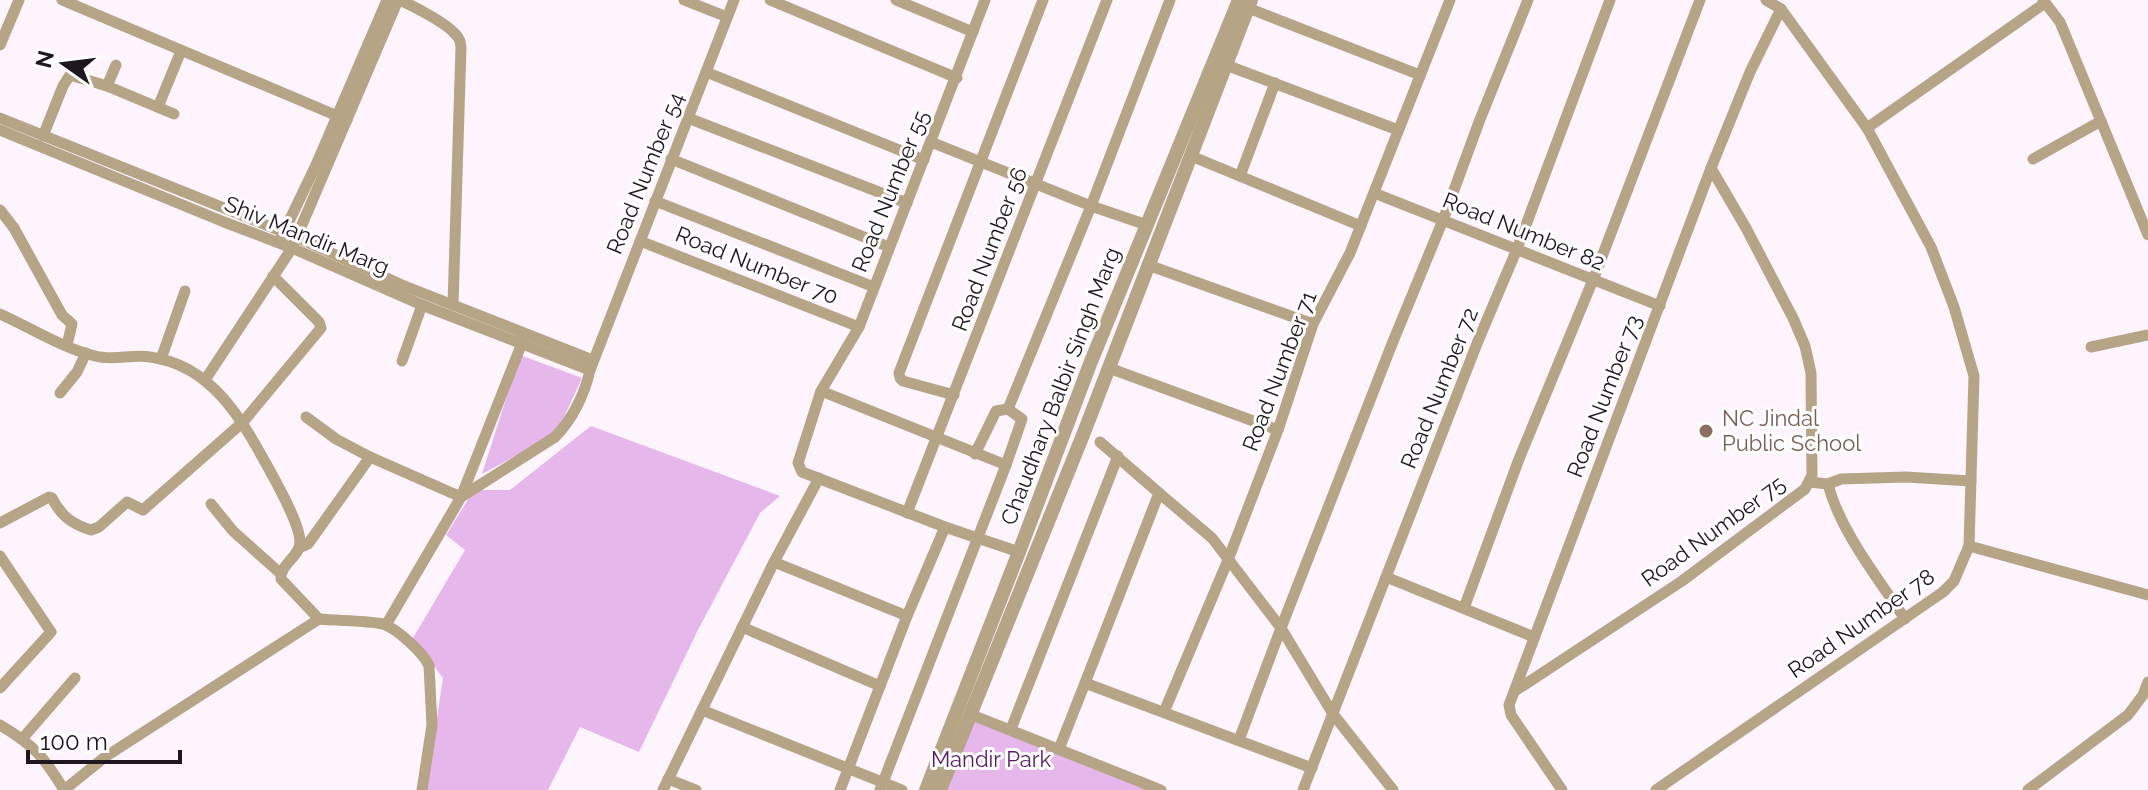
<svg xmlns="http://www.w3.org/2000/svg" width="2148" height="790" font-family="Raleway,sans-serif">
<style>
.green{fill:#e5b7eb}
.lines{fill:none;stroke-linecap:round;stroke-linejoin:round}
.minor{stroke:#b6a486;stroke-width:11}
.tertiary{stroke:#b6a486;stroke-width:14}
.education-dot{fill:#8d6e63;stroke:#fff;stroke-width:3}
.labels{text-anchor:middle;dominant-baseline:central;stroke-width:6;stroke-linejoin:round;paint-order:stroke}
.street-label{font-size:22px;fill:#1f1720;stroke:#fff}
.education-label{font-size:22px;fill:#785e54;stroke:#fff;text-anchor:start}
.park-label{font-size:22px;fill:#5a1b64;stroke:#fff}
</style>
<rect width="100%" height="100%" fill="#fdf4fe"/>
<g class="green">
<polygon points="520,355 582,378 559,428 545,440 482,474"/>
<polygon points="591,426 780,496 760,513 698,630 639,752 580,727 548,790 426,790 443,678 413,638 465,550 446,535 474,490 510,490"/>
<polygon points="973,718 1150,790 944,790"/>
</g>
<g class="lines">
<g class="minor">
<polyline points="62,0 347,120"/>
<path d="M399 0C412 5 448 24 456 35 460 39 460 41 461 47L453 305"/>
<polyline points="684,0 727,17"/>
<polyline points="770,0 957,78"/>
<polyline points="896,0 973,32"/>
<polyline points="2043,0 2060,22 2148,235"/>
<polyline points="1248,8 1420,75"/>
<polyline points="0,45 19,0"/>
<polyline points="1226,65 1398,130"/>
<polyline points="706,72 924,160"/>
<polyline points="107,86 116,65"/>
<polyline points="158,107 181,51"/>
<polyline points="0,118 296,237 402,285 593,360"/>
<polyline points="688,118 907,203"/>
<polyline points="1867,128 2045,3"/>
<polyline points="0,130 224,222 292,248 422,305 590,370 734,0"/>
<polyline points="43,136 63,86 70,75 107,86 174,114"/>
<polyline points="931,142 1091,206 1147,225"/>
<polyline points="1191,156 1361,226"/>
<polyline points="671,159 889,247"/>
<polyline points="2033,159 2101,121"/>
<polyline points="1240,176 1275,83"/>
<polyline points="1374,193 1660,306"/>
<polyline points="655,201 874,287"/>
<polyline points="0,210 14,228 62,315 72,324 67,345"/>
<polyline points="281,238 316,165 387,0"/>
<polyline points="640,241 859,327"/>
<polyline points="1148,265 1313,324"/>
<path d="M0 314C31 328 62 348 95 356 113 361 132 354 150 357 212 365 242 420 269 469 278 486 300 524 300 542 300 557 280 564 281 579L319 619C339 621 364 620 383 624 396 628 424 653 429 666L432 725 422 790"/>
<polyline points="2091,347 2148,335"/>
<polyline points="161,359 185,291"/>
<polyline points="402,361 422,305"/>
<polyline points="1109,368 1278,430"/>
<polyline points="205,380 292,248 398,0"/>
<polyline points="821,391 859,327 985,0"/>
<polyline points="60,393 77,372 86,353"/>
<polyline points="954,395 903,381 900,378 899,373 1043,0"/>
<polyline points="1008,409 1091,206 1170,0"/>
<path d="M306 417 336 439 370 457 461 497 555 437C572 420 585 394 590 370"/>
<polyline points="1100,442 1159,493 1085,683 1312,768"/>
<polyline points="1006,465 821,391 798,463 802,472 945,527 1019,552"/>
<polyline points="1810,482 1828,484 1841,479 1906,477 1971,481"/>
<path d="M1828 484C1840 531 1878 578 1905 619"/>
<polyline points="1159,493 1212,538 1281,628 1333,714 1393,790"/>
<polyline points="211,504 233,531 280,573"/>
<polyline points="907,513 1107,0"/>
<path d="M0 523 49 497 52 498C61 516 72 524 91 530L99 527 127 502 143 510 243 422 321 328 319 322 273 276"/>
<polyline points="1969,546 2148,595"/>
<polyline points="299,548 308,544 370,457"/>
<polyline points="0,556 51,632 0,688"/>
<polyline points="774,562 907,616"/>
<polyline points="1386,577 1534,637"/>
<polyline points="1464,608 1519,459 1595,275 1700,0"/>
<polyline points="386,625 461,497 524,338"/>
<polyline points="742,627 880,686"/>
<polyline points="1515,691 1682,581 1805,489 1812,475 1811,373 1805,346 1793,318 1746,228 1711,168"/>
<polyline points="702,710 902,790"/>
<polyline points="1164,712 1228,560 1278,430 1313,324 1350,253 1450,0"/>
<polyline points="972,715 1161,790"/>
<path d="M0 725C34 745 44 757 64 790L105 757 319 619"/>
<polyline points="1011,729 1118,456"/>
<polyline points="22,739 75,678"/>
<polyline points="1239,740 1281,628 1392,344 1443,220 1479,122 1528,0"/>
<polyline points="1059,749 1085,683"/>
<polyline points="668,779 696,790"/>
<polyline points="663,790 774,562 819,478"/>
<polyline points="840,790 907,616 945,527"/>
<polyline points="880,790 1006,465 1022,419 1008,409 996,411 975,454"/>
<polyline points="1303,790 1478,341 1517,249 1610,0"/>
<polyline points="1562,790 1511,715 1509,705 1711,168 1750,72 1781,9"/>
<polyline points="1656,790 1943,592 1954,581 1969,546 1974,376 1954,307 1931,247 1867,128 1781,9 1766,0"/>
<polyline points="2028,790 2128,715 2143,695 2148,682"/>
</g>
<g class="tertiary">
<polyline points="926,790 1019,552 1090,364 1239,0"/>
<polyline points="940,790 1083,435 1251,0"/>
</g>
</g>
<circle class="education-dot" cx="1706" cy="431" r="8"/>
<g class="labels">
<g class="street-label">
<text transform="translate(645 173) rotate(-68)">Road Number 54</text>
<text transform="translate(890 191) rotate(-68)">Road Number 55</text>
<text transform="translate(1524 231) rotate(22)">Road Number 82</text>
<text transform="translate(307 235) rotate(22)">Shiv Mandir Marg</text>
<text transform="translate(989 249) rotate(-69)">Road Number 56</text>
<text transform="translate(757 265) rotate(22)">Road Number 70</text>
<text transform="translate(1279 371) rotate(-69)">Road Number 71</text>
<text transform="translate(1060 386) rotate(-69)">Chaudhary Balbir Singh Marg</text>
<text transform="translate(1439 388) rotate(-68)">Road Number 72</text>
<text transform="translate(1604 396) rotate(-69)">Road Number 73</text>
<text transform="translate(1713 531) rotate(-36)">Road Number 75</text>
<text transform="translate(1861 623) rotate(-35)">Road Number 78</text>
</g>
<g class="education-label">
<text x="1722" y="418">NC Jindal<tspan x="1722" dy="25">Public School</tspan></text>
</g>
<g class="park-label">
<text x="991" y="759">Mandir Park</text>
</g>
</g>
<g transform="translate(64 64) rotate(284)" stroke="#ffffff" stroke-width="6" paint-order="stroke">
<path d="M0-6L14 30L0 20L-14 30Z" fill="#1f1720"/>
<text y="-12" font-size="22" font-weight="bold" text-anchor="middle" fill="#1f1720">N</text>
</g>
<path d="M28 750v12h152v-12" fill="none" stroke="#1f1720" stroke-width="4"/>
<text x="40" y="750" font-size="24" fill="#1f1720" stroke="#ffffff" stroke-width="6" paint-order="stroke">100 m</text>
</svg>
